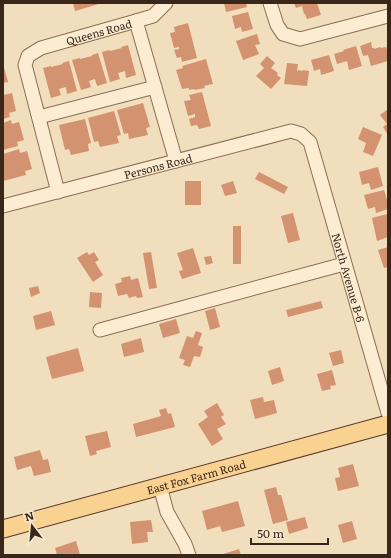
<svg xmlns="http://www.w3.org/2000/svg" width="391" height="558" font-family="Literata,serif">
<style>
.building{fill:#d39270}
.lines{fill:none;stroke-linecap:round;stroke-linejoin:round}
.minor-casing{stroke:#8b6e55;stroke-width:15}
.major-casing{stroke:#583c2a;stroke-width:19}
.minor{stroke:#fcecd1;stroke-width:13}
.major{stroke:#f9d191;stroke-width:17}
.labels{text-anchor:middle;dominant-baseline:central;stroke-width:3.5;stroke-linejoin:round;paint-order:stroke}
.street-label{font-size:11px;fill:#39271b;stroke:#f8e9ce}
</style>
<rect width="100%" height="100%" fill="#f1debd"/>
<g class="building">
<polygon points="73,3 102,3 75,11"/>
<polygon points="224,3 246,3 247,7 226,12"/>
<polygon points="294,3 317,3 321,15 307,19 305,14 304,14 302,6 296,8"/>
<polygon points="248,12 253,29 242,32 241,27 235,29 232,16"/>
<polygon points="188,23 197,58 182,62 181,57 177,58 174,50 179,49 179,47 174,48 170,33 175,32 174,27"/>
<polygon points="257,34 260,44 255,45 259,54 243,60 236,41"/>
<polygon points="371,42 372,48 374,48 374,49 380,47 381,48 386,47 388,54 388,61 371,66 368,55 363,56 360,46"/>
<polygon points="128,45 136,75 126,78 125,71 118,73 120,79 110,82 102,52 109,50 110,51 122,48 121,47"/>
<polygon points="356,46 362,66 349,70 347,61 337,64 334,54 344,51 343,50"/>
<polygon points="98,53 107,83 97,86 95,79 89,81 91,87 81,90 72,60 80,58 80,59 92,56 92,55"/>
<polygon points="329,55 334,71 321,75 320,69 314,71 311,60"/>
<polygon points="267,56 275,63 271,68 278,73 277,75 281,78 271,89 256,76 264,68 260,64"/>
<polygon points="206,59 213,84 204,86 205,88 195,90 194,89 189,90 189,88 182,89 176,70 183,68 182,66"/>
<polygon points="69,61 77,91 67,94 66,87 59,89 61,95 51,98 43,68 51,66 51,67 63,64 62,63"/>
<polygon points="287,63 298,64 297,71 298,71 298,70 303,71 303,70 309,71 307,86 284,84"/>
<polygon points="3,64 8,82 3,83"/>
<polygon points="202,92 211,126 199,129 197,125 191,126 189,119 195,117 195,114 188,116 184,101 191,100 189,95"/>
<polygon points="12,93 16,111 9,113 10,117 3,119 3,95"/>
<polygon points="143,103 150,127 146,128 148,135 129,139 128,133 124,134 117,110"/>
<polygon points="388,109 388,135 383,127 387,124 380,115"/>
<polygon points="114,111 121,135 117,136 119,143 100,147 98,141 94,142 88,118"/>
<polygon points="85,119 91,143 88,144 89,151 71,155 69,149 65,150 59,125"/>
<polygon points="11,120 12,124 19,122 24,140 17,142 18,146 3,150 3,123"/>
<polygon points="363,127 382,135 373,156 363,152 366,143 358,139"/>
<polygon points="19,149 20,153 27,151 32,169 25,171 26,175 3,181 3,154"/>
<polygon points="378,167 383,186 371,190 369,183 362,185 359,172"/>
<polygon points="259,172 288,187 284,194 255,179"/>
<rect x="185" y="181" width="16" height="24"/>
<polygon points="233,181 237,193 225,196 221,185"/>
<polygon points="384,190 388,203 387,203 388,209 376,213 375,207 368,209 364,195"/>
<polygon points="293,213 300,240 288,243 281,216"/>
<polygon points="387,214 388,217 388,237 377,241 372,218"/>
<rect x="233" y="226" width="8" height="38"/>
<polygon points="388,247 388,267 384,268 378,250"/>
<polygon points="193,248 201,273 182,279 179,271 183,270 177,253"/>
<polygon points="87,252 89,255 94,252 99,260 95,262 103,275 93,282 77,258"/>
<polygon points="151,252 157,288 149,289 143,253"/>
<polygon points="211,256 213,263 206,265 204,257"/>
<polygon points="130,276 131,280 138,278 143,297 137,298 136,296 129,298 127,294 118,296 115,284 122,282 121,278"/>
<polygon points="38,286 40,293 31,297 29,288"/>
<polygon points="90,292 102,293 101,308 89,307"/>
<polygon points="321,301 323,308 288,317 286,310"/>
<polygon points="215,308 220,327 210,330 205,311"/>
<polygon points="51,311 55,325 36,330 33,316"/>
<polygon points="176,319 180,333 163,338 159,324"/>
<polygon points="196,331 202,333 198,345 203,347 200,357 194,356 190,367 183,365 185,360 179,358 187,336 193,338"/>
<polygon points="141,338 144,352 124,357 121,344"/>
<polygon points="78,348 84,371 52,379 46,357"/>
<polygon points="341,350 344,363 333,366 329,353"/>
<polygon points="280,367 284,381 272,385 268,371"/>
<polygon points="332,370 336,385 330,386 331,389 322,391 317,374"/>
<polygon points="263,397 264,402 274,400 277,413 255,419 250,400"/>
<polygon points="217,403 224,415 221,417 226,424 217,429 223,439 212,446 198,424 208,417 204,411"/>
<polygon points="166,408 168,414 171,413 175,427 136,437 133,424 161,416 159,410"/>
<polygon points="107,431 111,447 96,451 97,454 90,456 85,436"/>
<polygon points="40,450 43,460 48,459 51,472 34,476 31,466 17,470 14,457"/>
<polygon points="353,464 359,486 338,491 335,478 340,477 338,468"/>
<polygon points="276,487 278,495 281,495 288,520 273,524 264,490"/>
<polygon points="238,501 245,526 222,532 220,526 207,530 202,511"/>
<polygon points="305,517 308,528 289,534 286,522"/>
<polygon points="151,520 153,532 147,532 148,542 132,544 130,522"/>
<polygon points="352,521 357,539 343,543 338,525"/>
<polygon points="76,541 80,555 57,555 55,548"/>
<polygon points="239,549 241,555 220,555"/>
</g>
<g class="lines">
<defs>
<g id="minor">
<polyline points="270,3 277,25 283,34 300,39 388,16"/>
<polyline points="136,21 176,161"/>
<polyline points="39,117 155,87"/>
<path id="s1" d="M58 192 25 65 28 56 41 48 136 21 153 16 166 3"/>
<path id="s2" d="M3 206 291 131 301 134 310 142 388 413"/>
<polyline points="100,330 344,264"/>
<polyline points="160,486 167,512 185,544 189,555"/>
</g>
<g id="major">
<path id="s3" d="M3 529 388 424"/>
</g>
</defs>
<use href="#minor" class="minor-casing"/>
<use href="#major" class="major-casing"/>
<use href="#minor" class="minor"/>
<use href="#major" class="major"/>
</g>
<g class="labels">
<g class="street-label">
<text stroke="none"><textPath href="#s1" startOffset="216">Queens Road</textPath></text>
<text stroke="none"><textPath href="#s2" startOffset="160">Persons Road</textPath></text>
<text stroke="none"><textPath href="#s2" startOffset="461">North Avenue B-6</textPath></text>
<text stroke="none"><textPath href="#s3" startOffset="200">East Fox Farm Road</textPath></text>
</g>
</g>
<rect width="391" height="558" fill="none" stroke="#39271b" stroke-width="8"/>
<g transform="translate(32 526) rotate(344)" stroke="#f8e9ce" stroke-width="3" paint-order="stroke">
<path d="M0-3L7 15L0 10L-7 15Z" fill="#39271b"/>
<text y="-6" font-size="11" font-weight="bold" text-anchor="middle" fill="#39271b">N</text>
</g>
<path d="M251 538v6h77v-6" fill="none" stroke="#39271b" stroke-width="2"/>
<text x="257" y="538" font-size="12" fill="#39271b" stroke="#f8e9ce" stroke-width="3" paint-order="stroke">50 m</text>
</svg>
